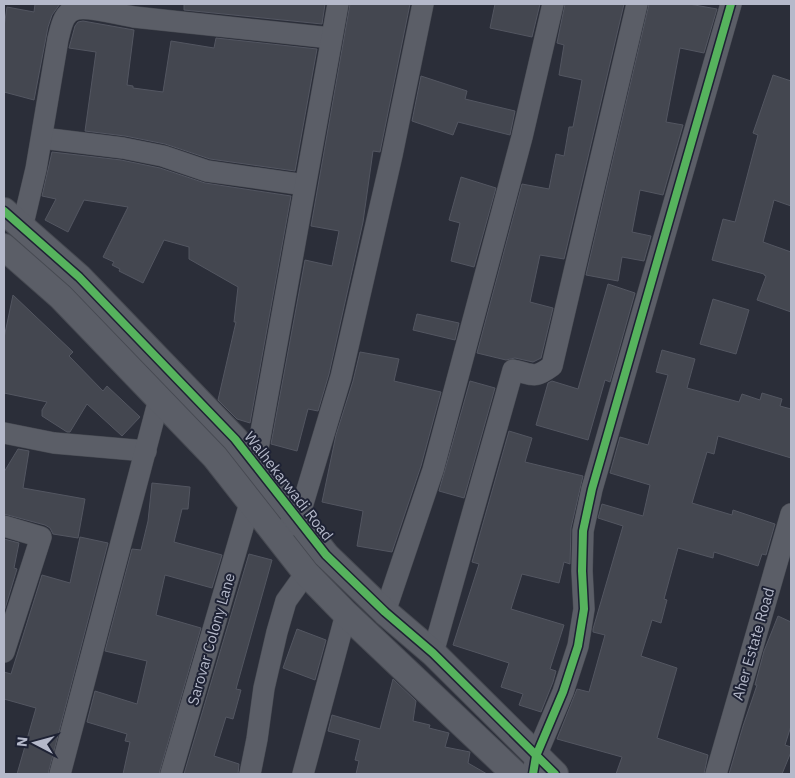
<svg xmlns="http://www.w3.org/2000/svg" width="795" height="778" font-family="'IBM Plex Sans',sans-serif">
<style>
.building{fill:#444750;stroke:#535661}
.lines{fill:none;stroke-linecap:round;stroke-linejoin:round}
.minor-casing{stroke:#474a52;stroke-width:22}
.tertiary-casing{stroke:#474a52;stroke-width:28}
.minor{stroke:#5b5e67;stroke-width:21}
.tertiary{stroke:#5b5e67;stroke-width:26}
.cycleway-casing{stroke:#1e2234;stroke-width:11}
.cycleway{stroke:#56b35d;stroke-width:8}
.labels{text-anchor:middle;dominant-baseline:central;stroke-width:4;stroke-linejoin:round;paint-order:stroke}
.street-label{font-size:15px;fill:#b5b9ca;stroke:#1e2234}
</style>
<rect width="100%" height="100%" fill="#2b2e39"/>
<g class="building">
<polygon points="35,4 60,4 52,15 48,27 34,100 4,92 4,27 7,7 34,12"/>
<polygon points="184,4 325,4 322,24 184,10"/>
<polygon points="350,4 410,4 380,152 373,151 363,222 329,374 318,411 308,409 297,451 271,444 305,260 332,266 339,231 311,226"/>
<polygon points="495,4 540,4 532,37 490,28"/>
<polygon points="565,4 624,4 564,259 540,255 530,302 553,308 541,358 533,362 515,358 506,360 477,353 522,184 549,189 556,154 564,156 569,127 573,127 582,80 559,75 564,45 557,43"/>
<polygon points="649,4 689,4 717,9 704,53 680,48 666,122 683,125 663,195 640,190 632,232 651,236 644,261 622,257 618,281 586,275"/>
<polygon points="83,21 134,30 127,85 133,86 133,88 163,92 171,41 214,48 216,38 317,49 295,171 210,159 165,144 125,136 85,131 96,52 69,48 75,26 78,22"/>
<polygon points="773,75 791,81 791,206 774,200 763,242 791,252 791,312 757,300 766,276 764,275 764,274 712,260 723,219 735,222 758,135 753,133"/>
<polygon points="421,76 467,91 465,99 515,111 510,135 458,122 453,135 412,121"/>
<polygon points="52,152 121,160 160,168 205,183 291,196 250,423 237,419 218,400 236,322 234,322 238,287 189,259 189,247 164,240 143,283 119,271 120,269 112,265 114,262 103,257 128,207 84,200 68,232 45,220 56,199 42,196"/>
<polygon points="461,177 496,188 474,267 451,261 460,223 449,220"/>
<polygon points="608,284 635,293 610,382 605,380 588,440 536,425 548,383 552,381 578,389"/>
<polygon points="13,295 73,352 69,356 103,391 107,386 140,417 122,436 87,404 70,432 67,432 42,416 42,410 47,402 4,393 4,338"/>
<polygon points="713,299 749,310 736,354 700,344"/>
<polygon points="417,314 459,323 455,340 413,330"/>
<polygon points="662,350 695,359 687,388 739,402 742,394 760,400 762,393 782,399 780,406 791,409 791,458 718,436 714,454 707,452 692,503 732,515 733,510 775,524 766,555 762,554 758,566 714,552 713,558 678,548 664,599 667,600 661,623 652,620 641,656 677,668 657,738 708,755 704,774 616,774 622,757 557,739 577,689 589,692 605,635 593,632 593,629 623,526 598,518 602,504 643,516 650,485 610,473 620,437 648,445 668,375 656,372"/>
<polygon points="360,352 399,359 394,381 441,392 421,466 392,552 357,546 363,511 322,502 336,435 353,381"/>
<polygon points="470,381 495,388 464,498 439,491"/>
<polygon points="509,431 532,438 525,462 583,476 571,528 570,564 564,562 559,583 522,574 511,609 564,625 550,669 556,671 553,682 541,712 519,705 523,694 501,687 509,663 453,645 479,564 472,562"/>
<polygon points="18,449 29,451 23,488 85,499 78,538 53,534 50,528 45,525 4,514 4,472"/>
<polygon points="152,483 190,487 188,509 182,509 174,542 222,555 212,588 165,575 156,615 201,628 159,774 123,774 130,742 125,741 127,734 87,722 95,691 137,704 147,661 105,651 132,549 141,550 148,521"/>
<polygon points="80,537 108,543 48,774 17,774 36,708 4,699 4,672 11,674 42,575 70,583"/>
<polygon points="4,539 19,543 14,568 17,569 4,612"/>
<polygon points="249,554 272,560 236,689 241,690 233,719 226,717 214,756 239,764 238,774 184,774"/>
<polygon points="778,616 791,622 791,726 785,745 791,747 791,752 782,774 729,774 743,726 757,685 755,685 764,651"/>
<polygon points="297,629 326,640 315,680 283,668"/>
<polygon points="393,679 416,701 413,721 430,725 429,728 449,733 445,747 470,752 468,763 487,774 356,774 359,761 355,760 360,740 328,731 332,715 380,729"/>
</g>
<g class="lines">
<defs>
<g id="minor">
<polyline points="42,138 123,148 163,156 207,171 305,185"/>
<path d="M22 228 36 169 58 39C61 28 63 11 77 9 91 6 119 15 134 17 200 24 266 31 331 38"/>
<polyline points="4,433 54,443 146,451"/>
<polyline points="255,465 338,4"/>
<polyline points="4,526 41,537 4,652"/>
<polyline points="289,526 298,520 341,377 392,155 423,4"/>
<polyline points="385,612 433,470 522,137 553,4"/>
<path d="M433 653 513 370C533 374 533 380 552 366L637 4"/>
<polyline points="60,774 159,399"/>
<polyline points="171,774 250,503"/>
<polyline points="250,774 257,739 264,688 277,632 286,601 306,573"/>
<polyline points="303,774 346,614"/>
<polyline points="533,774 536,756 563,692 578,646 584,609 582,571 583,531 592,489 731,4"/>
<polyline points="716,774 791,514"/>
</g>
<g id="tertiary">
<polyline points="4,211 79,277 235,439 326,555 385,612 433,653 555,774"/>
<polyline points="4,247 61,297 215,457 306,573 346,614 515,774"/>
</g>
</defs>
<use href="#minor" class="minor-casing"/>
<use href="#tertiary" class="tertiary-casing"/>
<use href="#minor" class="minor"/>
<use href="#tertiary" class="tertiary"/>
<defs>
<g id="cycleway">
<polyline points="4,211 79,277 235,439 326,555 385,612 433,653 555,774"/>
<polyline points="533,774 536,756 563,692 578,646 584,609 582,571 583,531 592,489 731,4"/>
</g>
</defs>
<use href="#cycleway" class="cycleway-casing"/>
<use href="#cycleway" class="cycleway"/>
</g>
<g class="labels">
<g class="street-label">
<text transform="translate(289 486) rotate(52)">Walhekarwadi Road</text>
<text transform="translate(211 639) rotate(-74)">Sarovar Colony Lane</text>
<text transform="translate(753 644) rotate(-74)">Aher Estate Road</text>
</g>
</g>
<rect width="795" height="778" fill="none" stroke="#b5b9ca" stroke-width="10"/>
<g transform="translate(35 743) rotate(276)" stroke="#1e2234" stroke-width="4" paint-order="stroke">
<path d="M0-4L9 19L0 12L-9 19Z" fill="#b5b9ca"/>
<text y="-8" font-size="14" font-weight="bold" text-anchor="middle" fill="#b5b9ca">N</text>
</g>
</svg>
